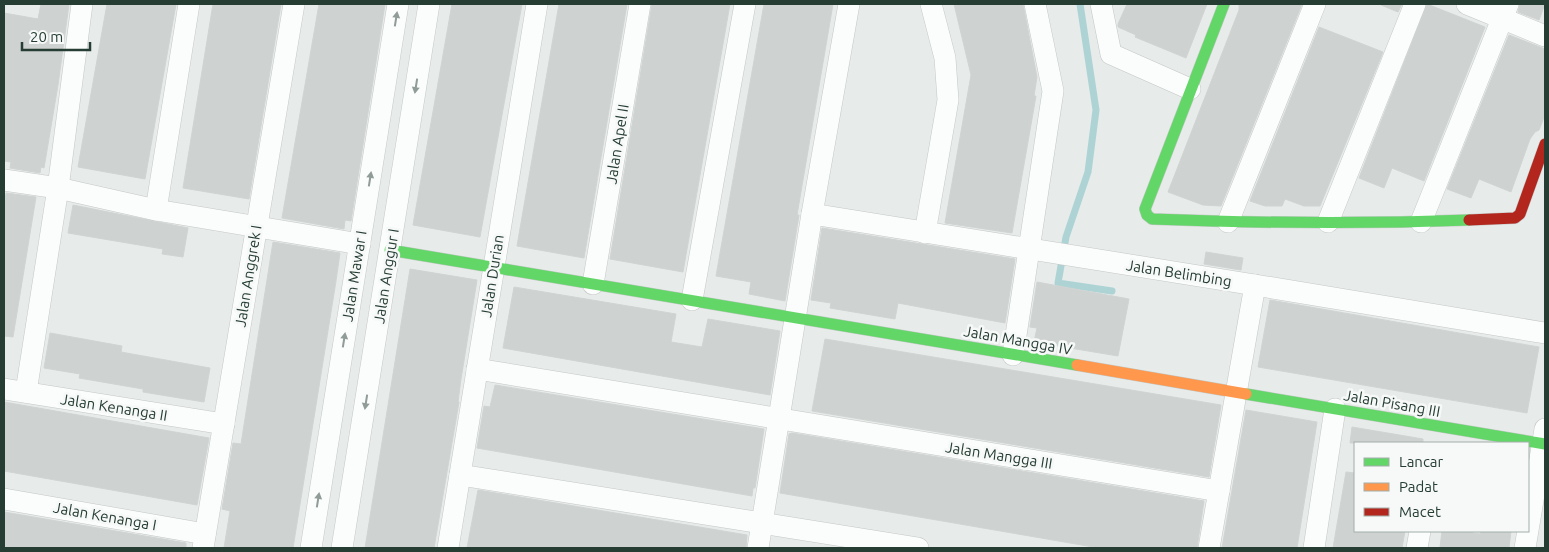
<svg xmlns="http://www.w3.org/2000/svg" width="1549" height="552" font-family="Ubuntu,sans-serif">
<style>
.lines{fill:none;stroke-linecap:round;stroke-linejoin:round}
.stream{stroke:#add3d5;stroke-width:7}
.building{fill:#ced2d0;stroke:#d0d4d2}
.street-casing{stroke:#c4c8c6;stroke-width:22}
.fast-casing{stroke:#c3c8c6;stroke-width:12}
.slow-casing{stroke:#c3c8c6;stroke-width:12}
.jam-casing{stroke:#c3c8c6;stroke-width:12}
.street{stroke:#fbfcfc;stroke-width:21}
.fast{stroke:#63d668;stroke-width:11}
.slow{stroke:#ff974d;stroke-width:11}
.jam{stroke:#b3261e;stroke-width:11}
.oneway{fill:#909c98}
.labels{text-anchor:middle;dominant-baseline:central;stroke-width:5;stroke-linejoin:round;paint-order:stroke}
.street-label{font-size:15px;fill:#263d34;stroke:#f6f9f7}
</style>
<rect width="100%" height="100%" fill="#e7ebe9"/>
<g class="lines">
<polyline class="stream" points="1080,4 1096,110 1088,172 1066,237 1058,283 1112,291"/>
</g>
<g class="building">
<polygon points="41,4 69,4 58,85 44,168 41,167 40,173 10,168 11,162 4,161 4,13 38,19"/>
<polygon points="107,4 176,4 145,179 78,167"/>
<polygon points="213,4 281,4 249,199 183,188"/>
<polygon points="319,4 385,4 351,221 345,220 344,229 282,218"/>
<polygon points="452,4 522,4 480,237 413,225"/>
<polygon points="559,4 627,4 584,258 517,246"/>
<polygon points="652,4 730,4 683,272 610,259"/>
<polygon points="764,4 833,4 797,215 799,215 785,301 749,294 751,282 716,276"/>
<polygon points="954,4 1023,4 1037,77 1034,96 1036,96 1012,233 945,223 971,75"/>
<polygon points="1127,4 1207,4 1186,58 1135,37 1136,35 1118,27 1118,24"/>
<polygon points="1239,4 1302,4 1221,206 1203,205 1168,192 1239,10"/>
<polygon points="1381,4 1402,4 1398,12 1381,5"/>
<polygon points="1427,4 1485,27 1424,181 1392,168 1384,188 1359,178"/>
<polygon points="1520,4 1545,4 1539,20 1518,12"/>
<polygon points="1319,27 1383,52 1320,206 1304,206 1285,199 1282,206 1265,206 1250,201"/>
<polygon points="1509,35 1545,49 1545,115 1539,130 1535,132 1530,139 1511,192 1479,179 1471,198 1447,189"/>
<polygon points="6,193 36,197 13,337 4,336 4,208"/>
<polygon points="73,205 188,228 183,257 162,254 163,249 68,233"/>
<polygon points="822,228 1015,259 1005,323 898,303 895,319 830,308 831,303 811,300"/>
<polygon points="273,242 340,253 336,281 293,548 224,548 230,511 222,509 233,443 241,444"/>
<polygon points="1206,252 1243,258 1241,270 1204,264"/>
<polygon points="410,269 477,280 461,379 458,402 459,402 434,548 365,548"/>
<polygon points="1037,282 1129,299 1118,356 1034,342 1037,328 1030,327"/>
<polygon points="514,287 676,314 671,342 702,347 708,319 780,331 770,395 503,348"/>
<polygon points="1270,300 1539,347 1527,413 1258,367"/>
<polygon points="50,333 122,346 121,352 210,368 204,402 143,392 143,389 79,378 80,374 44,368"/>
<polygon points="825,339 1221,405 1209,477 812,411"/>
<polygon points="495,385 764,429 755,488 753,488 752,496 477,448 484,406 490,407"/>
<polygon points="4,402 209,438 197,505 4,471"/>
<polygon points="1246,410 1317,422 1297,548 1222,548"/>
<polygon points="1352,427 1423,439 1423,443 1350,443"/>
<polygon points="792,433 1204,501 1197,548 1099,548 780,493 789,434"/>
<polygon points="1346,472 1355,473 1355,531 1405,531 1402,548 1333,548"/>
<polygon points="478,490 747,535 746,548 467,548"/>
<polygon points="4,512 186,543 186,548 4,548"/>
<polygon points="1442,531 1462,531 1480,534 1481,531 1511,531 1509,548 1449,548 1440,547"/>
</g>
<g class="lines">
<defs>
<g id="street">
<polyline points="1101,4 1111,54 1190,89"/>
<polyline points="1467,4 1545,36"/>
<polyline points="4,180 58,188 156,210 360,244"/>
<polyline points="156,210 189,4"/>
<polyline points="812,214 1255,285 1545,333"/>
<polyline points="1228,222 1315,4"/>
<polyline points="1328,222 1415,4"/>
<polyline points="1421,222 1508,4"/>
<polyline points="925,233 948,100 945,58 931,4"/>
<polyline points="593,284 640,4"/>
<polyline points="692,300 745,4"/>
<polyline points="1013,355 1053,91 1035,4"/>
<polyline points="477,369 1219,491"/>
<polyline points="4,389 224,424"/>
<polyline points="26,392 58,188 82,4"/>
<polyline points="460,475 918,548"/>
<polyline points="4,499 205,534"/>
<polyline points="203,548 294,4"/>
<polyline points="311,548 398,4"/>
<polyline points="342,548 429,4"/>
<polyline points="448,548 537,4"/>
<polyline points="758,548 812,214 849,4"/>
<polyline points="1209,548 1255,285"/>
<polyline points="1314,548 1335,409"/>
<polyline points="1417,548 1420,531"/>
<polyline points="1525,548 1545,429"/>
</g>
<g id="fast">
<path d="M1224 4 1145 209 1147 215 1152 219C1257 223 1363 224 1469 220"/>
<polyline points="390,250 1077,365"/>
<polyline points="1246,394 1545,444"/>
</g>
<polyline id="slow" points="1077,365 1246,394"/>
<polyline id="jam" points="1469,220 1515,218 1520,214 1545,144"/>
</defs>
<use href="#street" class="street-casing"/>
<use href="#fast" class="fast-casing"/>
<use href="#slow" class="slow-casing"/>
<use href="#jam" class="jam-casing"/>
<use href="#street" class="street"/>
<use href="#fast" class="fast"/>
<use href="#slow" class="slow"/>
<use href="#jam" class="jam"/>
</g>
<defs><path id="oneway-solid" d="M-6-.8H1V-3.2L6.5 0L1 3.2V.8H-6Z" transform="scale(1.25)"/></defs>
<g class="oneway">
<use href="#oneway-solid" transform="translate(396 19) rotate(-81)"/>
<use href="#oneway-solid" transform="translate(416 86) rotate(99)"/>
<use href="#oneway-solid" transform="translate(370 179) rotate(-81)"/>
<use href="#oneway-solid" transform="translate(344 340) rotate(-81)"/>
<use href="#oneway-solid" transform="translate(366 402) rotate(99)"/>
<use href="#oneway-solid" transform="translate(318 500) rotate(-81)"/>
</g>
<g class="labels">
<g class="street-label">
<text transform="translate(617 144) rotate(-81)">Jalan Apel II</text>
<text transform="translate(1179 273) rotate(9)">Jalan Belimbing</text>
<text transform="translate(248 276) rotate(-81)">Jalan Anggrek I</text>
<text transform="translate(354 276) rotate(-81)">Jalan Mawar I</text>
<text transform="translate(386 276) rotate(-81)">Jalan Anggur I</text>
<text transform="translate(492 276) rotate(-81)">Jalan Durian</text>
<text transform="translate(1018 340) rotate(10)">Jalan Mangga IV</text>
<text transform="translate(1392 403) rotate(10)">Jalan Pisang III</text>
<text transform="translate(114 407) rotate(9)">Jalan Kenanga II</text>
<text transform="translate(999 455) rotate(9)">Jalan Mangga III</text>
<text transform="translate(105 516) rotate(10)">Jalan Kenanga I</text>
</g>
</g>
<rect width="1549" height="552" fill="none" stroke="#263d34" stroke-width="10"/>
<rect x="1354" y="442" width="175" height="90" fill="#f6f9f7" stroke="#a3aea9"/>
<rect x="1364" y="458" width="25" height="8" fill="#63d668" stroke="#a3aea9"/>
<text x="1399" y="467" font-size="15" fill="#263d34">Lancar</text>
<rect x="1364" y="483" width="25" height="8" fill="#ff974d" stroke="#a3aea9"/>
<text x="1399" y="492" font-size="15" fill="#263d34">Padat</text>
<rect x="1364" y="508" width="25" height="8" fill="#b3261e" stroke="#a3aea9"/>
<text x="1399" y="517" font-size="15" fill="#263d34">Macet</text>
<path d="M22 42v8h68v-8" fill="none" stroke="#263d34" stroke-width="2.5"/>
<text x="30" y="42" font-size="15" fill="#263d34" stroke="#f6f9f7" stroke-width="4" paint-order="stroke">20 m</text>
</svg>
